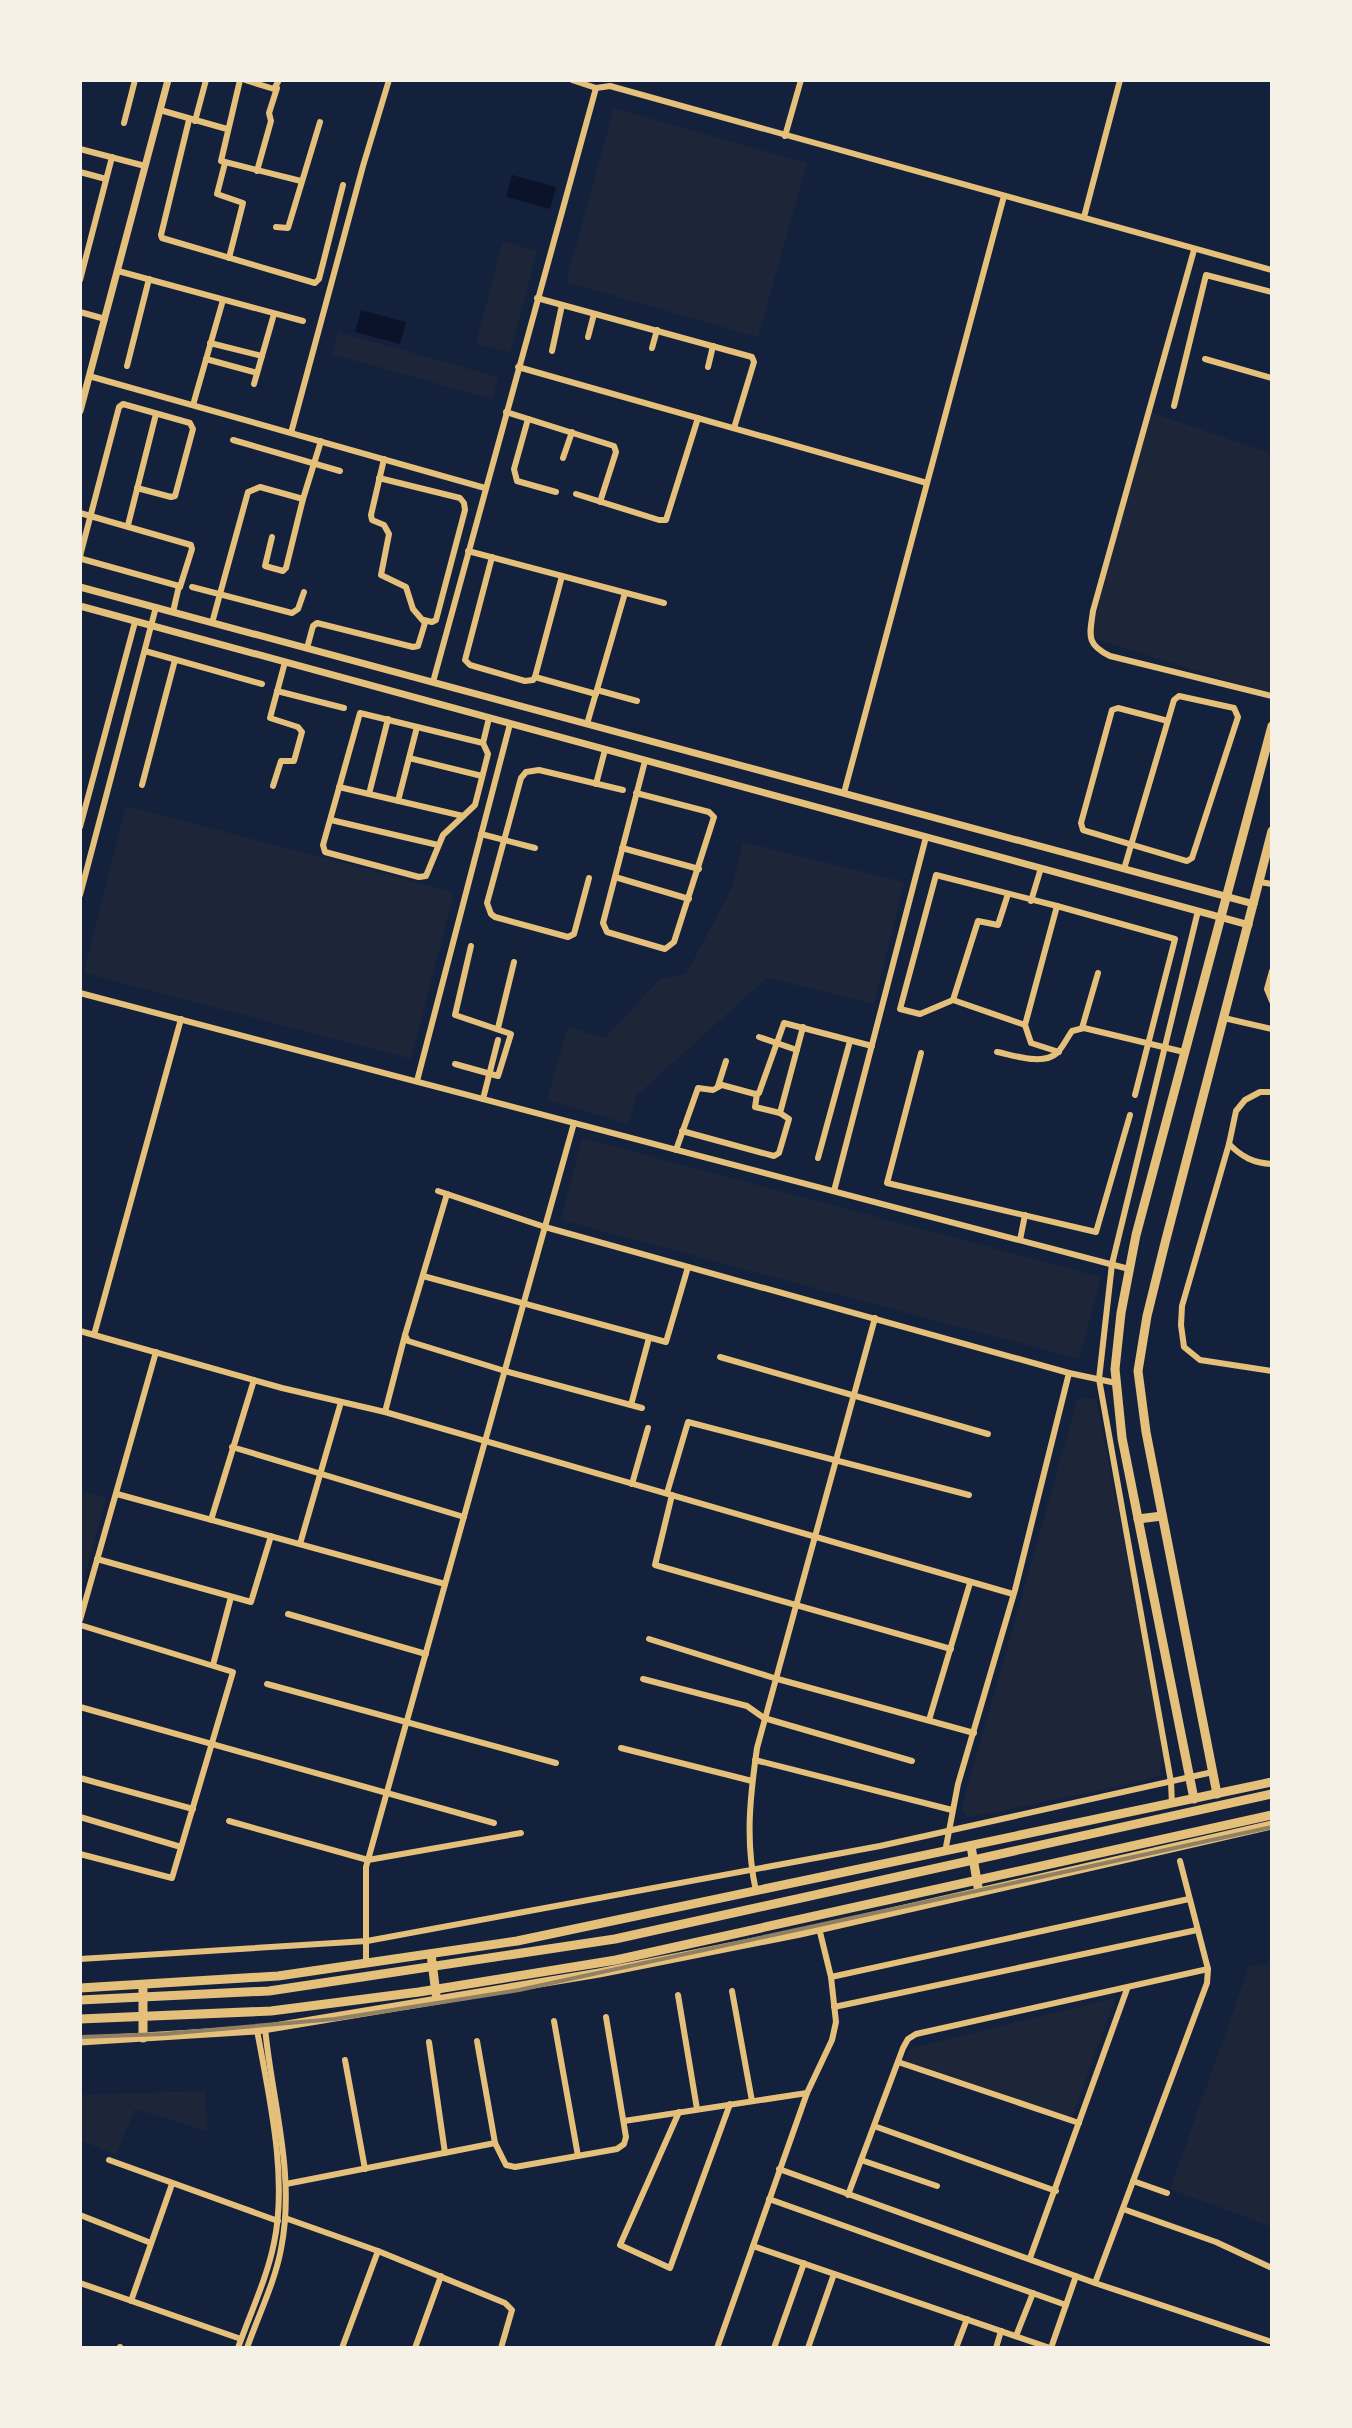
<svg xmlns="http://www.w3.org/2000/svg" width="1352" height="2428" font-family="'Nunito Sans',sans-serif">
<style>
.green{fill:#1d2539}
.water{fill:#0b132b}
.lines{fill:none;stroke-linecap:round;stroke-linejoin:round}
.minor{stroke:#e5c07b;stroke-width:6}
.tertiary{stroke:#e5c07b;stroke-width:7}
.primary{stroke:#e5c07b;stroke-width:9}
.trunk{stroke:#e5c07b;stroke-width:9}
.rail{stroke:#918062;stroke-width:4}
</style>
<rect width="100%" height="100%" fill="#14213d"/>
<g class="green">
<polygon points="614,108 807,163 758,337 566,282"/>
<polygon points="503,241 537,251 510,353 476,343"/>
<polygon points="338,332 498,377 492,399 332,354"/>
<polygon points="1149,412 1272,454 1272,695 1090,637"/>
<polygon points="126,806 454,892 411,1059 84,973"/>
<polygon points="743,842 904,882 874,1004 767,978 637,1095 628,1124 547,1100 568,1027 605,1038 660,979 686,974 732,888"/>
<polygon points="582,1138 1101,1277 1079,1359 561,1220"/>
<polygon points="1078,1398 1096,1399 1166,1751 1159,1775 1144,1781 967,1818 962,1807"/>
<polygon points="80,1491 106,1498 80,1594"/>
<polygon points="1272,1962 1272,2227 1170,2189 1249,1967"/>
<polygon points="1115,1998 1071,2120 904,2062 911,2048"/>
<polygon points="205,2091 207,2131 135,2109 116,2155 80,2140 80,2095"/>
</g>
<g class="water">
<polygon points="512,175 556,187 550,209 506,197"/>
<polygon points="361,310 406,322 400,344 355,332"/>
</g>
<g class="lines">
<g class="minor">
<polyline points="240,80 221,161 301,181"/>
<polyline points="245,80 274,89 279,80"/>
<polyline points="572,80 596,88 610,86 1272,270"/>
<polyline points="160,110 227,129"/>
<polyline points="189,120 161,235 162,238 315,283 319,279 343,185"/>
<polyline points="195,121 206,80"/>
<polyline points="124,123 135,80"/>
<polyline points="785,136 801,80"/>
<polyline points="80,149 145,166"/>
<polyline points="225,163 217,194 243,203 229,258"/>
<polyline points="257,171 271,121 269,113 277,88"/>
<polyline points="80,172 106,179"/>
<polyline points="1084,217 1120,80"/>
<polyline points="276,227 288,228 320,122"/>
<path d="M1194 250 1093 611C1090 634 1085 644 1110 656L1272 696"/>
<polyline points="118,271 303,321"/>
<polyline points="80,280 112,157"/>
<polyline points="537,298 752,357 754,362 734,428"/>
<polyline points="80,312 105,319"/>
<polyline points="588,337 594,314"/>
<polyline points="210,343 262,356"/>
<polyline points="652,348 657,330"/>
<polyline points="552,351 562,305"/>
<polyline points="206,359 257,373"/>
<polyline points="1205,359 1272,378"/>
<polyline points="127,366 149,279"/>
<polyline points="518,367 927,483"/>
<polyline points="708,367 713,346"/>
<polyline points="89,376 485,488"/>
<polyline points="254,384 274,314"/>
<polyline points="193,405 223,300"/>
<polyline points="1174,406 1206,275 1272,292"/>
<polyline points="506,412 614,446 616,452 600,502"/>
<polyline points="528,419 514,469 517,481 556,492"/>
<polyline points="291,433 363,166 389,80"/>
<polyline points="233,440 340,471"/>
<polyline points="563,458 572,432"/>
<polyline points="379,478 460,498 464,503 465,510 436,620 432,622 424,620"/>
<polyline points="137,488 171,497 175,496 193,429 190,423 123,404 119,407 80,556 82,559 179,586 173,612"/>
<polyline points="576,494 659,520 666,520 698,418"/>
<polyline points="80,513 191,545 192,549 180,587"/>
<polyline points="128,525 156,414"/>
<polyline points="272,537 265,566 283,571 286,568 303,499"/>
<polyline points="468,551 664,603"/>
<polyline points="492,557 465,660 470,665 525,681 533,680 535,677 562,576"/>
<polyline points="192,587 292,613 298,609 304,592"/>
<polyline points="212,623 248,492 260,487 303,499 321,441"/>
<polyline points="307,648 313,626 317,623 413,647 418,646 425,623 413,609 406,587 381,575 389,534 384,525 372,520 371,515 384,459"/>
<polyline points="145,651 262,684"/>
<polyline points="535,677 596,694"/>
<polyline points="433,682 596,88"/>
<polyline points="597,690 637,701"/>
<polyline points="277,691 344,708"/>
<polyline points="587,724 625,593"/>
<polyline points="483,743 488,754 475,805 443,835 426,876 419,877 325,852 323,845 360,713 483,743 489,718"/>
<polyline points="409,758 482,776"/>
<polyline points="596,784 605,750"/>
<polyline points="142,785 175,660"/>
<polyline points="273,786 281,761 294,761 302,732 298,727 270,718 285,662"/>
<polyline points="339,787 463,816"/>
<polyline points="636,793 709,812 714,817 674,942 665,949 607,932 603,923 645,761"/>
<polyline points="844,793 1004,196"/>
<polyline points="369,794 388,719"/>
<polyline points="398,801 417,727"/>
<polyline points="331,820 438,845"/>
<polyline points="80,827 135,622"/>
<polyline points="481,834 535,848"/>
<polyline points="622,848 699,869"/>
<polyline points="1124,869 1174,700 1179,696 1234,708 1238,717 1192,858 1187,861 1083,830 1081,823 1112,710 1118,708 1168,721"/>
<polyline points="615,877 689,899"/>
<polyline points="589,878 574,934 568,937 495,917 491,914 487,903 521,778 526,772 539,770 623,790"/>
<polyline points="1260,882 1272,884"/>
<polyline points="80,895 156,607"/>
<polyline points="1031,901 1041,868"/>
<polyline points="1272,971 1267,989 1272,1001"/>
<polyline points="80,993 1129,1269"/>
<polyline points="953,1000 978,921 998,925 1008,894"/>
<polyline points="1224,1018 1272,1029"/>
<polyline points="1025,1025 953,1000 920,1014 900,1009 936,875 1057,906"/>
<polyline points="498,1028 514,962"/>
<polyline points="1082,1028 1098,973"/>
<polyline points="759,1037 797,1050"/>
<path d="M997 1052C1013 1055 1043 1066 1057 1053 1063 1047 1067 1038 1072 1031L1084 1028 1184 1052"/>
<polyline points="1059,1052 1031,1043 1025,1025 1057,906 1175,939 1135,1095"/>
<polyline points="921,1053 887,1183 1096,1232 1130,1115"/>
<polyline points="455,1064 498,1076 511,1034 455,1015 471,946"/>
<polyline points="417,1081 510,724"/>
<polyline points="718,1086 726,1061"/>
<polyline points="1272,1092 1260,1092 1245,1100 1236,1111 1229,1144 1182,1306 1181,1325 1184,1347 1200,1360 1272,1371"/>
<polyline points="757,1094 755,1107 780,1113"/>
<polyline points="483,1099 498,1040"/>
<polyline points="682,1131 774,1156 779,1153 789,1119 780,1113 803,1027"/>
<path d="M1229 1144C1242 1157 1253 1163 1272 1164"/>
<polyline points="676,1150 698,1088 713,1090 722,1085 755,1094 759,1093 784,1023 872,1046"/>
<polyline points="818,1158 850,1041"/>
<polyline points="438,1191 545,1227 1069,1373 1116,1383"/>
<polyline points="834,1191 926,837"/>
<polyline points="447,1194 405,1335 408,1341 505,1371 642,1408"/>
<polyline points="1020,1240 1025,1215"/>
<polyline points="423,1276 666,1342 688,1267"/>
<polyline points="80,1331 282,1388 385,1412 1013,1594"/>
<polyline points="94,1335 181,1019"/>
<polyline points="720,1357 988,1434"/>
<polyline points="631,1405 649,1338"/>
<polyline points="385,1412 405,1335"/>
<polyline points="232,1447 464,1517"/>
<polyline points="632,1484 648,1428"/>
<polyline points="667,1493 688,1422 969,1495"/>
<polyline points="117,1494 445,1584"/>
<polyline points="672,1495 655,1565 951,1649"/>
<polyline points="211,1520 254,1380"/>
<polyline points="300,1544 341,1402"/>
<polyline points="97,1559 251,1602 271,1536"/>
<polyline points="288,1614 426,1654"/>
<polyline points="80,1620 156,1352"/>
<polyline points="80,1625 233,1672 172,1878 80,1854"/>
<polyline points="649,1639 774,1678 974,1733"/>
<polyline points="213,1665 231,1597"/>
<polyline points="643,1679 747,1706 764,1718 912,1761"/>
<polyline points="267,1684 556,1763"/>
<polyline points="80,1707 494,1823"/>
<polyline points="929,1720 970,1583"/>
<polyline points="621,1748 752,1781"/>
<polyline points="755,1760 952,1810"/>
<polyline points="80,1778 193,1809"/>
<polyline points="1172,1804 1171,1782 1099,1379 1112,1264 1198,911"/>
<polyline points="80,1817 181,1847"/>
<polyline points="229,1821 368,1860 521,1833"/>
<polyline points="945,1852 958,1784 1015,1590 1069,1373"/>
<path d="M756 1891C745 1841 750 1797 757 1748L875 1318"/>
<polyline points="80,1959 367,1941 880,1846 1213,1772"/>
<polyline points="366,1963 366,1867 574,1123"/>
<polyline points="831,1977 1189,1899"/>
<polyline points="732,1991 752,2101"/>
<polyline points="678,1995 697,2109"/>
<polyline points="834,2007 1197,1930"/>
<polyline points="554,2021 578,2156"/>
<polyline points="477,2041 495,2143 506,2165 515,2167 617,2149 624,2144 626,2137 606,2017"/>
<polyline points="429,2042 445,2153"/>
<polyline points="345,2060 365,2169"/>
<polyline points="898,2062 1079,2123"/>
<polyline points="679,2112 620,2245 670,2268 730,2104"/>
<polyline points="624,2121 807,2093"/>
<polyline points="874,2126 1056,2191"/>
<polyline points="109,2160 278,2221"/>
<polyline points="861,2160 937,2186"/>
<polyline points="779,2169 1095,2283 1269,2341"/>
<polyline points="1133,2181 1167,2193"/>
<polyline points="286,2184 495,2143"/>
<polyline points="848,2195 903,2048 908,2039 916,2034 1208,1969"/>
<polyline points="769,2199 1066,2305"/>
<polyline points="1123,2209 1216,2242 1272,2268"/>
<polyline points="80,2215 151,2243"/>
<polyline points="285,2218 378,2251 505,2303 512,2310 501,2348"/>
<polyline points="753,2246 1050,2348"/>
<polyline points="1030,2258 1127,1989"/>
<polyline points="80,2283 241,2339"/>
<polyline points="1095,2283 1207,1983 1208,1969 1180,1861"/>
<polyline points="131,2301 172,2184"/>
<polyline points="1016,2336 1033,2293"/>
<polyline points="120,2348 120,2347"/>
<path d="M238 2348C250 2314 267 2278 274 2243 288 2177 269 2096 257 2030"/>
<path d="M247 2348C258 2316 275 2282 281 2249 296 2174 272 2102 265 2028"/>
<polyline points="342,2348 378,2251"/>
<polyline points="415,2348 441,2276"/>
<polyline points="717,2348 807,2093 832,2040 836,2022 831,1977 819,1928"/>
<polyline points="774,2348 804,2263"/>
<polyline points="808,2348 834,2274"/>
<polyline points="956,2348 967,2319"/>
<polyline points="996,2348 1001,2331"/>
<polyline points="1051,2348 1076,2276"/>
</g>
<g class="tertiary">
<polyline points="80,411 168,80"/>
<polyline points="80,587 1254,904"/>
<polyline points="80,606 1249,925"/>
</g>
<g class="primary">
<polyline points="1138,1519 1162,1516"/>
<polyline points="1217,1794 1146,1432 1138,1371 1147,1316 1165,1243 1272,831"/>
<polyline points="1194,1799 1122,1438 1115,1369 1121,1313 1136,1235 1272,726"/>
<polyline points="971,1846 978,1887"/>
<polyline points="431,1954 436,1994"/>
<polyline points="80,1988 278,1976 517,1941 1272,1782"/>
<polyline points="143,1990 143,2038"/>
<polyline points="80,2041 257,2030 599,1973 800,1933 1272,1825"/>
</g>
<g class="trunk">
<polyline points="80,2000 269,1991 615,1939 1272,1794"/>
<polyline points="80,2019 271,2011 419,1992 616,1960 1272,1815"/>
</g>
<polyline class="rail" points="80,2037 164,2034 335,2019 519,1990 1272,1827"/>
</g>
<rect width="1352" height="2428" fill="none" stroke="#f6f1e7" stroke-width="164"/>
</svg>
